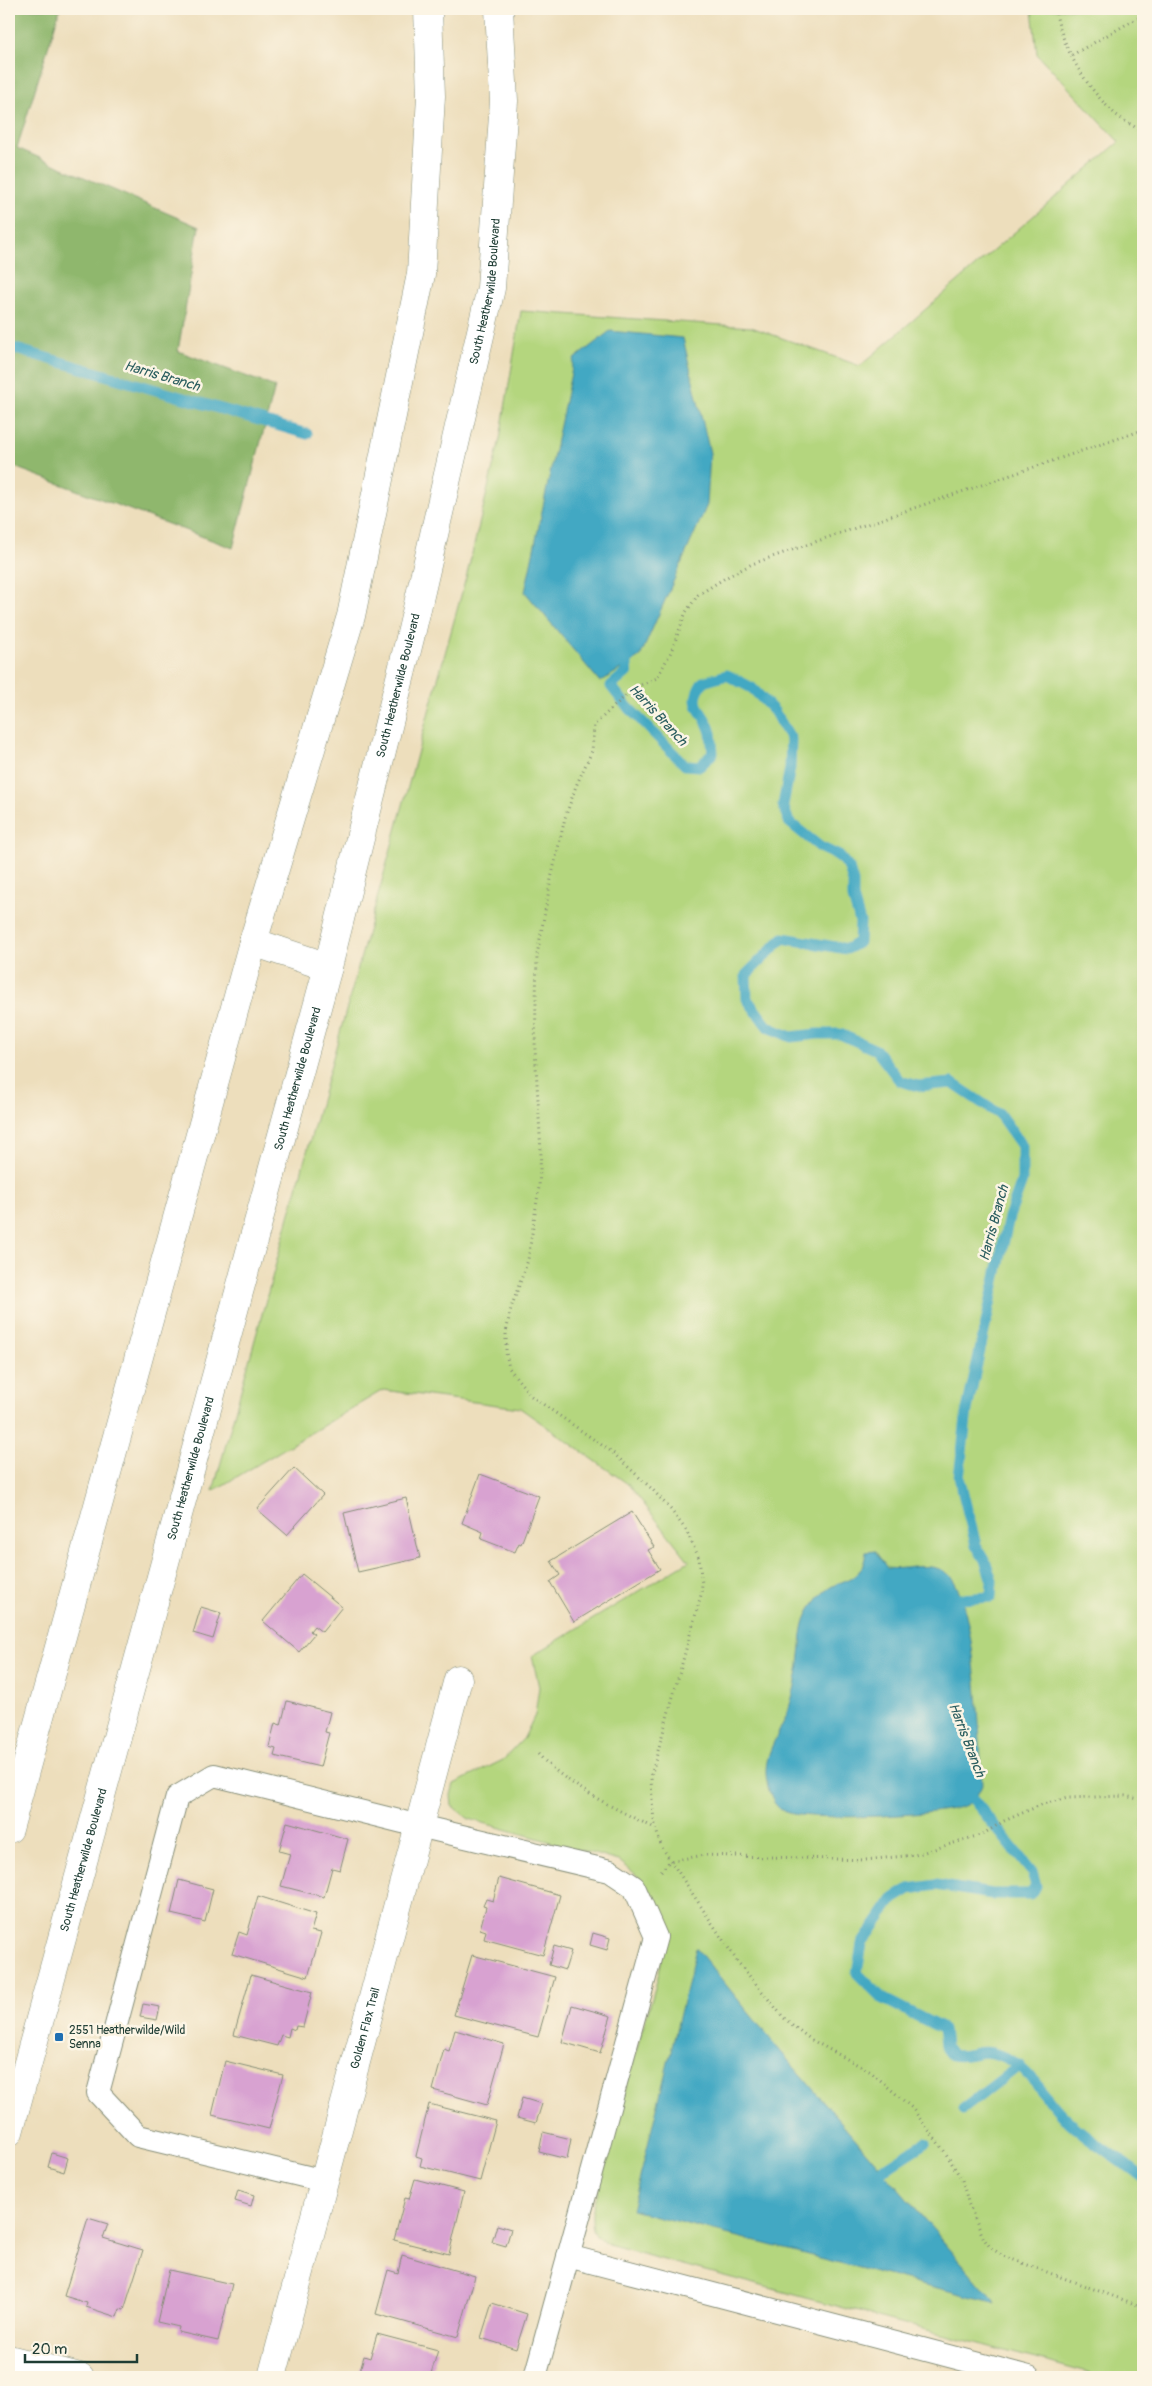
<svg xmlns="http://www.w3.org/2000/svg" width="1152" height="2386" font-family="Pangolin,sans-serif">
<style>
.green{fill:#b4d67e;stroke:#6a8a59}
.forest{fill:#8fb76d;stroke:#577a50}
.water{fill:#43a8c3;stroke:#31727c}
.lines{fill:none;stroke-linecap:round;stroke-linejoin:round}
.stream{stroke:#43a8c3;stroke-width:11}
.building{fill:#d8a2d1}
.service-casing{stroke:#868e78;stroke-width:24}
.minor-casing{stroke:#868e78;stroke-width:29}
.secondary-casing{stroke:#868e78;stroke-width:29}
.path{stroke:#868e78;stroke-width:3;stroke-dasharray:1 4;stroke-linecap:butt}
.service{stroke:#fff;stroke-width:22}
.minor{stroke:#fff;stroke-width:28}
.secondary{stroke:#fff;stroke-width:28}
.poi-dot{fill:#1f6fb2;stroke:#fcf5e5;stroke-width:2}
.labels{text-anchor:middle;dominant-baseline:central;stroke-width:5;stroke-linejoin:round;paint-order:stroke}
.street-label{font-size:12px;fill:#1f3d34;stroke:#fcf5e5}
.poi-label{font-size:12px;fill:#1f3d34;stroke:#fcf5e5;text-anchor:start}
.water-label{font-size:14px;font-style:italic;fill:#2a5d5f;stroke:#fcf5e5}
</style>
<rect width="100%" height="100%" fill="#fcf5e5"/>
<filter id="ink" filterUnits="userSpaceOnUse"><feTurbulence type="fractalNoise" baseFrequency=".02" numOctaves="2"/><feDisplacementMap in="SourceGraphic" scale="10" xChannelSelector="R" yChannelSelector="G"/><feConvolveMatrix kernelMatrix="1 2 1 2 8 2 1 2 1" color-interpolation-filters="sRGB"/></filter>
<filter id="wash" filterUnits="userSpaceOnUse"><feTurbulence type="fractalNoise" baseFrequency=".0096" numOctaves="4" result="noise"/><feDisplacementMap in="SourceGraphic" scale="20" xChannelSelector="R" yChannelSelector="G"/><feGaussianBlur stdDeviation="1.12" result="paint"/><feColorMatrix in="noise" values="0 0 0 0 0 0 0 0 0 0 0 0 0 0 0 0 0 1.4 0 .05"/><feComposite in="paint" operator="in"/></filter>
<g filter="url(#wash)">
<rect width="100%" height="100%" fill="#eddebc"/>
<path class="green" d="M1032,9h111v2368h-40l-495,-132c-16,-9 -16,-15 -16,-32 16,-59 32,-117 48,-176 10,-34 29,-82 22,-116 -5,-28 -21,-44 -43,-60l-150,-42 -17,-13 -1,-11 3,-11 49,-24 21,-22 11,-23 4,-28 -7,-31 157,-95 -61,-77 -108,-76 -137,-18 -170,101 254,-917 33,-135 21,-128 230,16 109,39 259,-224 -82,-88z"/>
<polygon class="forest" points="9,9 60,9 17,148 199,227 178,351 275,387 233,548 9,465"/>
<g class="water">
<polygon points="610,331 683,338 710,453 707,505 640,657 600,682 525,592 574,359"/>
<path d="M875,1551l12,17c19,3 41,-8 60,5 30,21 33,174 35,212 -3,8 -8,16 -16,20 -20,11 -164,17 -183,6 -12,-7 -16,-23 -17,-37 -1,-23 15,-42 22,-63 6,-18 10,-37 12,-56 2,-16 1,-32 11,-47 4,-5 9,-13 14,-17 19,-15 37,-7 41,-39z"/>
<polygon points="696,1948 776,2046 996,2303 632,2210"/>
</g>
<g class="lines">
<g class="stream">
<polyline points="9,347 307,434"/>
<path d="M627,652v20l-16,14 14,18 60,61 15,1 13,-13c-1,-7 -1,-14 -2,-20 -6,-24 -25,-25 -8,-51l24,-7 25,13 22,23 17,28 -1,29 -7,37 6,17 31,25 19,9 10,12 4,14v16l7,24 -1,20 -12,7 -64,-11 -37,37 1,24 21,28 23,10 26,-3h23l36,16 24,31 18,5 34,-3 48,32 22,31v35l-13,36 -42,193 -8,67 17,68 9,15 7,21 -1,16 -31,2 -10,11"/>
<path d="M968,1785l5,14 59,73 4,14 -5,8h-39l-56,-9 -27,4 -16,10 -31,45 -5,29 25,25 61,31 2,17 7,9c15,4 27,-7 44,-1 33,11 45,40 68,63 21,21 55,42 79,60"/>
<polyline points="963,2109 1020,2065"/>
<polyline points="870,2178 926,2142"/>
</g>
</g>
<g id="blocks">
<g class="building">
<polygon points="294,1468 323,1495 287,1535 257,1509"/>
<polygon points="480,1474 539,1496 521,1544 519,1543 515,1552 481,1539 483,1532 462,1523"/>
<polygon points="406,1498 420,1558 358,1572 344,1513"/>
<polygon points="632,1512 654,1547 648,1550 660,1569 574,1622 550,1582 560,1575 551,1561"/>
<polygon points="302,1574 342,1607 322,1632 314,1626 310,1631 314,1634 299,1652 263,1621"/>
<polygon points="201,1607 221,1613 213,1639 193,1633"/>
<polygon points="287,1701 330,1712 325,1732 329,1733 320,1767 274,1756 276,1749 269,1747 275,1723 281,1725"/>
<polygon points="287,1822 348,1839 340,1870 332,1868 324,1897 281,1886 290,1854 279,1851"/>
<polygon points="499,1878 560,1895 543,1955 484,1939 486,1931 480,1929 486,1907 483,1906 486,1899 493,1901"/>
<polygon points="179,1880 213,1889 205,1922 171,1914"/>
<polygon points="258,1896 316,1914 311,1931 321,1933 308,1977 232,1954 239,1932 247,1935"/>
<polygon points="593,1933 610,1938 607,1950 590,1945"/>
<polygon points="554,1946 571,1951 565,1970 549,1965"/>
<polygon points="472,1955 555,1977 538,2037 454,2015"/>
<polygon points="251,1975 312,1992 303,2027 296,2026 295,2030 290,2028 288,2037 281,2035 277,2046 234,2035"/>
<polygon points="143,2004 160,2007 157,2020 140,2017"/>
<polygon points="572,2005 611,2016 600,2053 562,2042"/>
<polygon points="455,2030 504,2044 487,2105 433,2090 444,2049 449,2051"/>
<polygon points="225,2061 283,2075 269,2129 212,2115"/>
<polygon points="522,2098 542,2104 536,2123 517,2118"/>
<polygon points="429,2104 496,2121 480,2181 420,2166 422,2158 416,2156"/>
<polygon points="543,2132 571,2139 567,2159 539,2152"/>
<polygon points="52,2153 68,2158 64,2172 48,2167"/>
<polygon points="415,2179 464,2192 449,2254 394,2240 405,2198 409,2199"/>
<polygon points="238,2190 254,2195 251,2206 235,2201"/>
<polygon points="88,2218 108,2224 103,2238 143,2250 124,2310 120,2309 117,2317 86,2307 87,2303 64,2296"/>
<polygon points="497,2225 511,2229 506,2246 492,2242"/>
<polygon points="402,2255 475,2276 458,2337 376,2314 388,2270 398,2273"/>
<polygon points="169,2270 232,2284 218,2341 178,2332 179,2327 157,2322"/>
<polygon points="492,2303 527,2314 516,2349 481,2338"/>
<polygon points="377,2334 438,2350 430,2377 358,2377 364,2356 370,2358"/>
</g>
</g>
</g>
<g filter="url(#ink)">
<use href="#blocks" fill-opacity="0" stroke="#868e78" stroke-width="1"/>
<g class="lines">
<defs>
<g id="service">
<polyline points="324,2181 138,2136 98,2093 177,1797 214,1775 419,1826 610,1871 634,1887 656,1937 535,2377"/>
<polyline points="568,2256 1029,2377"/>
</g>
<g id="minor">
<polyline points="9,2359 80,2377"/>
<path id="s1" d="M272,2377l186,-698"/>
</g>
<g id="secondary">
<polyline points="253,942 328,967"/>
<polyline points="9,1829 253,942 351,616 421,274 431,96 428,9"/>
<path id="s2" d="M9,2132l319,-1165 84,-337 79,-342 13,-187 -5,-92"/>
</g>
</defs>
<use href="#service" class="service-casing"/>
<use href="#minor" class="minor-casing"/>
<use href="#secondary" class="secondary-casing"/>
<g class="path">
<path d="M1055,9c7,38 30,77 59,104 8,7 20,13 29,19"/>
<polyline points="1072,55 1143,15"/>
<path d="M1143,430l-311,106 -80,28 -27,14 -27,17 -12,17 -15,40 -14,26 -23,10 -40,37 -2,26 -16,35 -11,32 -14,61 -14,76 -2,94 6,103 -2,35 -11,73 -17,48 -5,25v20l3,15 22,28 81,56 41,38 18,20 15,20 13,28 3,26 -1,11 -50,181c1,25 1,50 12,73l74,112 47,57 26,21 61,33 41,36 33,44 17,28 7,25 15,34 6,8 13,9 140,51"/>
<path d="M538,1754c28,31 79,56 117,74"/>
<polyline points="661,1871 670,1861 705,1855 865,1860 915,1855 983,1834 1004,1821 1043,1804 1068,1798 1093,1797 1125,1796 1143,1800"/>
</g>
<use href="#service" class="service"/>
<use href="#minor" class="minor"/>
<use href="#secondary" class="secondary"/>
</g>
</g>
<rect class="poi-dot" x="54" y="2032" width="10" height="10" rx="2.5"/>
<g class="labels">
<g class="street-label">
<text stroke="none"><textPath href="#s2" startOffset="1902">South Heatherwilde Boulevard</textPath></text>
<text stroke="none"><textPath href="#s2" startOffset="1498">South Heatherwilde Boulevard</textPath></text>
<text stroke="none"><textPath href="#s2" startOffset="1092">South Heatherwilde Boulevard</textPath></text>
<text stroke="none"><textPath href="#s2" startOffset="688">South Heatherwilde Boulevard</textPath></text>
<text stroke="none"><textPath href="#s2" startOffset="282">South Heatherwilde Boulevard</textPath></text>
<text stroke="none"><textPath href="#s1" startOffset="361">Golden Flax Trail</textPath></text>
</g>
<g class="poi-label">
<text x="69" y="2030">2551 Heatherwilde/Wild<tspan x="69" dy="14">Senna</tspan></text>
</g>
<g class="water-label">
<text transform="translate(162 376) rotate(16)">Harris Branch</text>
<text transform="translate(658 715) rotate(47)">Harris Branch</text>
<text transform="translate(994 1223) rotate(-75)">Harris Branch</text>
<text transform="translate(967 1740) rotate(69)">Harris Branch</text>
</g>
</g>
<rect width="1152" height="2386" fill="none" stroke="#fcf5e5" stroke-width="30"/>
<path d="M25 2354v8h112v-8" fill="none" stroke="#1f3d34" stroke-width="2.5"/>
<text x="32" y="2354" font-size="15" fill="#1f3d34" stroke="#fcf5e5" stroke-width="4" paint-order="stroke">20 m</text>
</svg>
